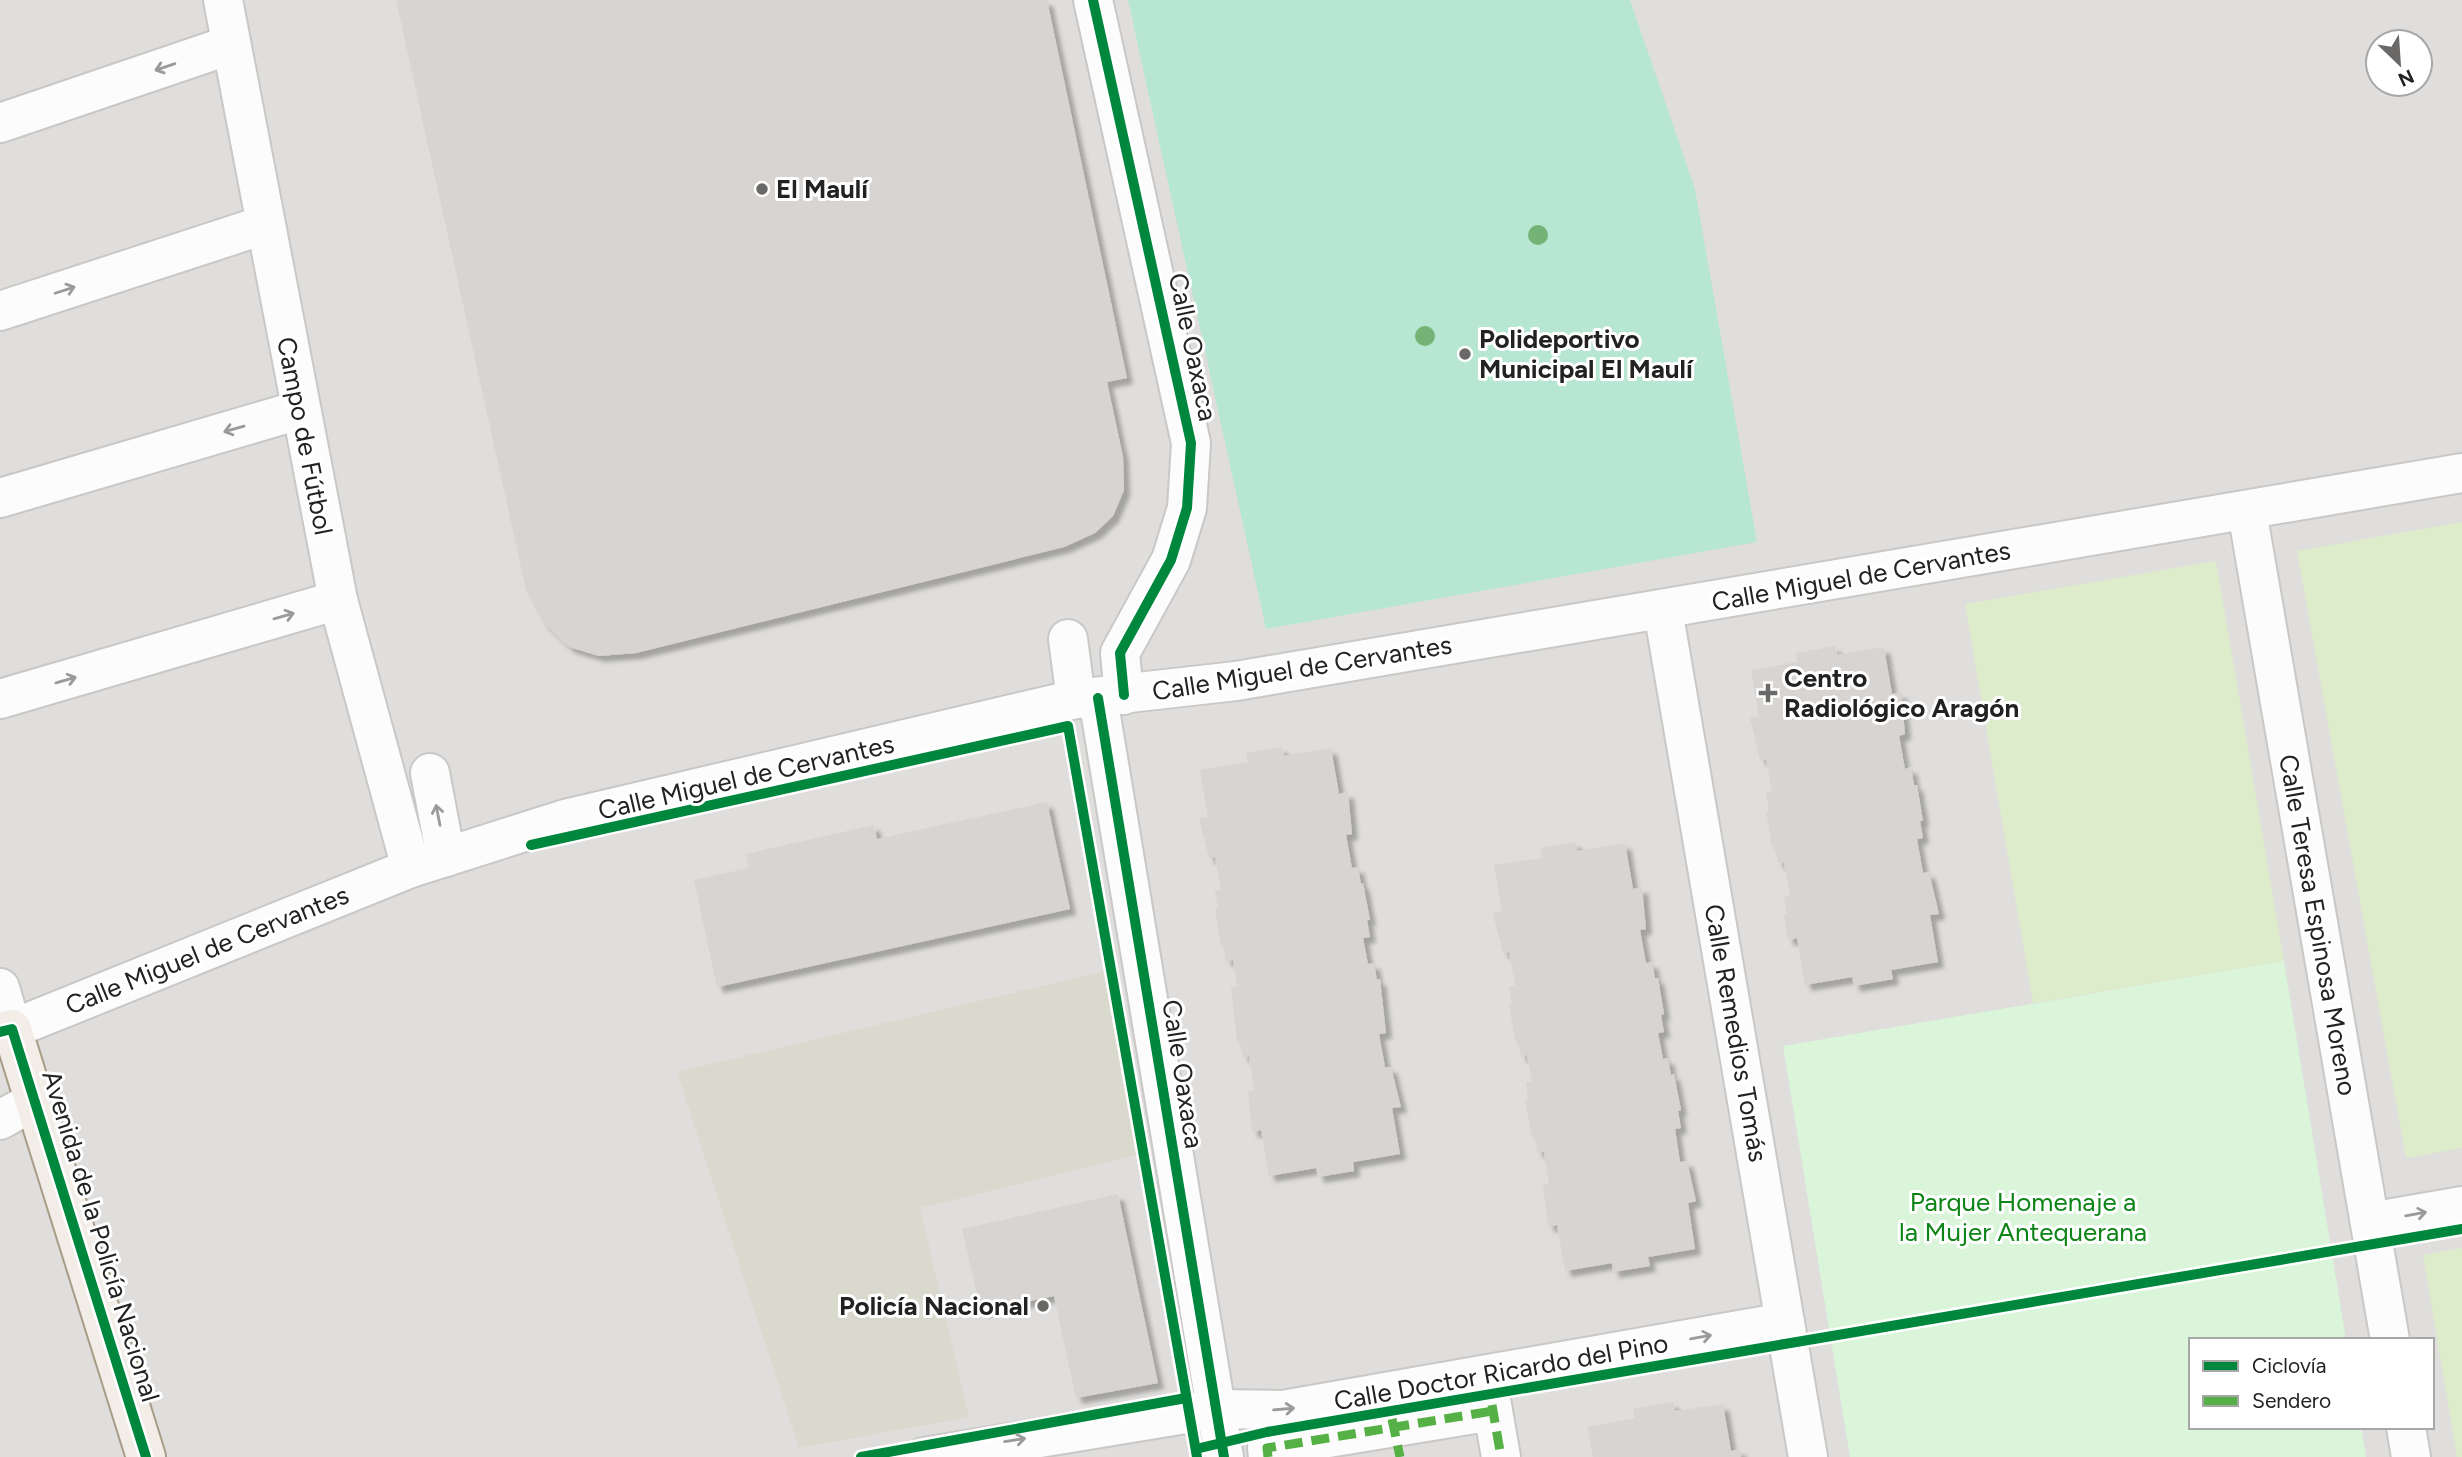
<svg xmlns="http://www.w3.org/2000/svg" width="2462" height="1457" font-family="Figtree,sans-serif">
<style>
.residential{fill:#dfdedc;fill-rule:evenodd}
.construction{fill:#d9d9cd}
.grass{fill:#ddeccb}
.park{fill:#daf5da}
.pitch{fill:#b7e6d2}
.parking{fill:#e0dfde}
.building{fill:#d7d4d2;filter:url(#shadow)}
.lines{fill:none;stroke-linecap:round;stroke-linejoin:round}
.minor-casing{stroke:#c9c8c7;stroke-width:42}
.major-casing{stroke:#a79c86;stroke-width:42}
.minor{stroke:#fdfcfc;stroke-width:38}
.major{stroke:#f3ede7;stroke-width:38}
.quiet{stroke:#55b145;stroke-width:9;stroke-dasharray:18 9;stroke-linecap:butt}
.cycleway-casing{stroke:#fff;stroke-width:15}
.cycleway{stroke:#00873e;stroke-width:10}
.tree{fill:#73b476}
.oneway{stroke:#9a9a9a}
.poi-dot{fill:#6a6968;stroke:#fff;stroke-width:2.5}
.labels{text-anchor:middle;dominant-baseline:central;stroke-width:6;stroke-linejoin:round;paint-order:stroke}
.poi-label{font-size:26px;font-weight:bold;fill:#222;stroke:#fff;text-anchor:start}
.street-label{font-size:26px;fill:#222;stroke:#fff}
.park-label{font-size:26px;fill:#0c8416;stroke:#fff}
</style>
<defs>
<filter id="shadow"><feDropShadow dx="6" dy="6" stdDeviation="2" flood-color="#0004"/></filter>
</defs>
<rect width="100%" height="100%" fill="#f0eeeb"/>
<path class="residential" d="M0,0h2462v1457h-2462zM2378,42h42v42h-42zM2191,1340h241v87h-241z"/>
<polygon class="construction" points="1114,969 1145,1153 920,1208 969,1417 799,1448 677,1072"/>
<g class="grass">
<polygon points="2462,522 2462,1148 2406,1158 2297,551"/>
<polygon points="2216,561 2284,961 2033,1003 1965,604"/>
<polygon points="2462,1248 2462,1457 2457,1457 2423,1255"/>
</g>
<polygon class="park" points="2284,961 2346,1340 2191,1340 2191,1427 2361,1427 2366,1457 1850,1457 1783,1046"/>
<polygon class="pitch" points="1128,0 1630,0 1695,189 1757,542 1266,629"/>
<g class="parking">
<polygon points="272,0 296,0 406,715 372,693"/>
<polygon points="323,0 349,0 455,681 430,710"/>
<polygon points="1069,582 1078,621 664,715 666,706 479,748 473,717"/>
</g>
<g class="building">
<polygon points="396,0 1047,0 1127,378 1107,382 1123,457 1124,490 1113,516 1095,533 1064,547 636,653 599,656 569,647 543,622 526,590"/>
<polygon points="1835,646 1837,655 1884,647 1892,694 1901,692 1905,734 1899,736 1905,769 1911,767 1914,785 1917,785 1923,821 1920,821 1923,838 1917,839 1923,873 1929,872 1939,914 1930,915 1938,962 1891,970 1893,979 1854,986 1852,977 1805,985 1797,938 1788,940 1784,915 1787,915 1784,897 1790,896 1784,863 1778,863 1775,847 1772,847 1766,811 1769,811 1766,793 1772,792 1766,759 1760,760 1750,718 1759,717 1751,670 1797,662 1796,653"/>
<polygon points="1282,747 1284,756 1331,748 1339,794 1348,792 1352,834 1346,835 1352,868 1358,867 1361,884 1363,883 1370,920 1367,920 1370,937 1363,938 1368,964 1374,963 1377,980 1380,979 1386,1033 1379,1034 1385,1067 1391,1067 1401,1107 1392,1108 1400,1154 1353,1162 1354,1171 1318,1177 1316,1168 1269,1176 1261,1130 1252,1132 1248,1091 1254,1090 1249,1056 1243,1057 1240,1041 1237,1041 1231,987 1237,987 1233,960 1226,961 1223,944 1221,945 1215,909 1218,908 1215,891 1221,890 1215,857 1209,858 1199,818 1208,817 1200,770 1248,762 1246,753"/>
<polygon points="1047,802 1070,909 717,987 694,880 749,868 746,854 874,825 877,839"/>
<polygon points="1576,842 1577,851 1625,843 1633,889 1642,887 1646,929 1640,930 1646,963 1652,962 1655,978 1658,978 1664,1014 1661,1015 1664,1032 1658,1033 1663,1059 1668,1058 1671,1075 1674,1074 1681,1110 1678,1111 1681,1128 1675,1129 1680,1162 1687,1161 1696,1201 1688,1203 1695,1249 1648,1257 1650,1266 1613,1272 1612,1263 1565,1271 1557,1225 1548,1226 1543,1185 1549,1184 1544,1152 1537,1152 1535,1136 1532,1136 1525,1100 1528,1099 1526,1082 1532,1082 1527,1055 1521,1057 1518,1040 1515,1040 1509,1004 1512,1003 1509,987 1515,985 1509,952 1503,953 1493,913 1502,911 1494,865 1542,858 1540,848"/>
<polygon points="1118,1194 1158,1383 1076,1398 1054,1296 981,1311 962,1229"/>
<polygon points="1673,1402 1675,1411 1723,1404 1731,1451 1740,1449 1741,1457 1593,1457 1587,1427 1635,1418 1633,1409"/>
</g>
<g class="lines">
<defs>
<g id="minor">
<polyline points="223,0 338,600 411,868"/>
<polyline points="1093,0 1191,443 1187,508 1171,560 1120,653 1124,695"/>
<polyline points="0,123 230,45"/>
<polyline points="0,311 264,225"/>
<polyline points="0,498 299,410"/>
<polyline points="2247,511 2390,1340"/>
<polyline points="1663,610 1808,1457"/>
<polyline points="1068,639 1076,699"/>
<polyline points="1098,698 1224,1457"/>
<polyline points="0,699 338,600"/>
<polyline points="430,773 446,857"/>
<polyline points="0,988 12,1029 411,868 565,819 1076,699 1236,681 2462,473"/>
<polyline points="0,1120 34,1101"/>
<polyline points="2370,1222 2462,1206"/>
<polyline points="1490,1394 1501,1457"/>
<polyline points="2406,1427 2411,1457"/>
<polyline points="924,1457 1216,1409 1283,1410 1785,1322"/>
<polyline points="1268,1457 1267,1448 1493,1411"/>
</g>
<polyline id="major" points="0,1032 12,1029 146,1457"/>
</defs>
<use href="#minor" class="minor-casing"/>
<use href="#major" class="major-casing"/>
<use href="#minor" class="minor"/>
<use href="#major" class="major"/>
<g class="quiet">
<polyline points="1492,1405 1501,1457"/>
<polyline points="1392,1419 1400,1457"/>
<polyline points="1268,1457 1267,1448 1493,1411"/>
</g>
<defs>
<g id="cycleway">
<polyline points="1093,0 1191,443 1187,508 1171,560 1120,653 1124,695"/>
<polyline points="1098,698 1224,1457"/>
<polyline points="531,845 1068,726 1197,1457"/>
<polyline points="0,1032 12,1029 146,1457"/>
<polyline points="1196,1449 1267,1432 2462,1229"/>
<polyline points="861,1457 1186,1398"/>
</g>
</defs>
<use href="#cycleway" class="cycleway-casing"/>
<use href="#cycleway" class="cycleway"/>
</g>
<g class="tree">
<circle cx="1538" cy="235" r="10"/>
<circle cx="1425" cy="336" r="10"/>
</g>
<defs><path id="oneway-shaft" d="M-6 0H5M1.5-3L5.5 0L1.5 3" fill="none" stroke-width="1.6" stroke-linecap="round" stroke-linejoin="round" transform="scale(1.75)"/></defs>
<g class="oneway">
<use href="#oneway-shaft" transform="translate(165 67) rotate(161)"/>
<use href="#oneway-shaft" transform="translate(65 290) rotate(-18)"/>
<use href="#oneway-shaft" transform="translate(234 429) rotate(164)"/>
<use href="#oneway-shaft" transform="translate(284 616) rotate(-16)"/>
<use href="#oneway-shaft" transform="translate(66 680) rotate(-16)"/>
<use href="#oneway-shaft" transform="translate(438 815) rotate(-101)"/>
<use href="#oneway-shaft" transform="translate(2416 1214) rotate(-10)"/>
<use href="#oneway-shaft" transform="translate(1701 1337) rotate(-10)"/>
<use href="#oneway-shaft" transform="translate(1284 1409) rotate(-5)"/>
<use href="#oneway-shaft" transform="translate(1015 1440) rotate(-9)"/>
</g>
<g class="poi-dot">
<circle cx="762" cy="189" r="7"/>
<circle cx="1465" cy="354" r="7"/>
<path d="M1764.5 682.5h7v7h7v7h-7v7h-7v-7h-7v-7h7z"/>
<circle cx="1043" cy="1306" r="7"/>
</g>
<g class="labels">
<g class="poi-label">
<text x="776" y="189">El Maulí</text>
<text x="1479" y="339">Polideportivo<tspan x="1479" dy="30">Municipal El Maulí</tspan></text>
<text x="1784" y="678">Centro<tspan x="1784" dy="30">Radiológico Aragón</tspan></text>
<text x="1029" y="1306" text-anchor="end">Policía Nacional</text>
</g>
<g class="street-label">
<text transform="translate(1193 347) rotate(78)">Calle Oaxaca</text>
<text transform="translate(305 436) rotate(79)">Campo de Fútbol</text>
<text transform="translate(1861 576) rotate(-10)">Calle Miguel de Cervantes</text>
<text transform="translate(1302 668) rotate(-9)">Calle Miguel de Cervantes</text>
<text transform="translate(746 777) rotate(-13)">Calle Miguel de Cervantes</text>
<text transform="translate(2318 925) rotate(80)">Calle Teresa Espinosa Moreno</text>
<text transform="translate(207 950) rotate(-22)">Calle Miguel de Cervantes</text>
<text transform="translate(1736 1033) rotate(80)">Calle Remedios Tomás</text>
<text transform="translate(1183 1074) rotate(81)">Calle Oaxaca</text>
<text transform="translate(101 1236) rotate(73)">Avenida de la Policía Nacional</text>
<text transform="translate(1501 1372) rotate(-10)">Calle Doctor Ricardo del Pino</text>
</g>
<g class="park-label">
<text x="2023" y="1202">Parque Homenaje a<tspan x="2023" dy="30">la Mujer Antequerana</tspan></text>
</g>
</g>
<rect x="2189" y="1338" width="245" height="91" fill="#ffffff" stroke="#a7a7a7" stroke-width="2"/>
<rect x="2203" y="1361" width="35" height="10" fill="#00873e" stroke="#a7a7a7" stroke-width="2"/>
<text x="2252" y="1373" font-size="21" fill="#222222">Ciclovía</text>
<rect x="2203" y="1396" width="35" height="10" fill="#55b145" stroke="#a7a7a7" stroke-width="2"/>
<text x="2252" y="1408" font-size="21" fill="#222222">Sendero</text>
<g transform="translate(2399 63) rotate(155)"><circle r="33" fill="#ffffff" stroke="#a7a7a7" stroke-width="2"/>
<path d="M0-5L12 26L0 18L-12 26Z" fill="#6a6968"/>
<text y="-10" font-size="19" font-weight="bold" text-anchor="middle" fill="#222222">N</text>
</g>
</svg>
